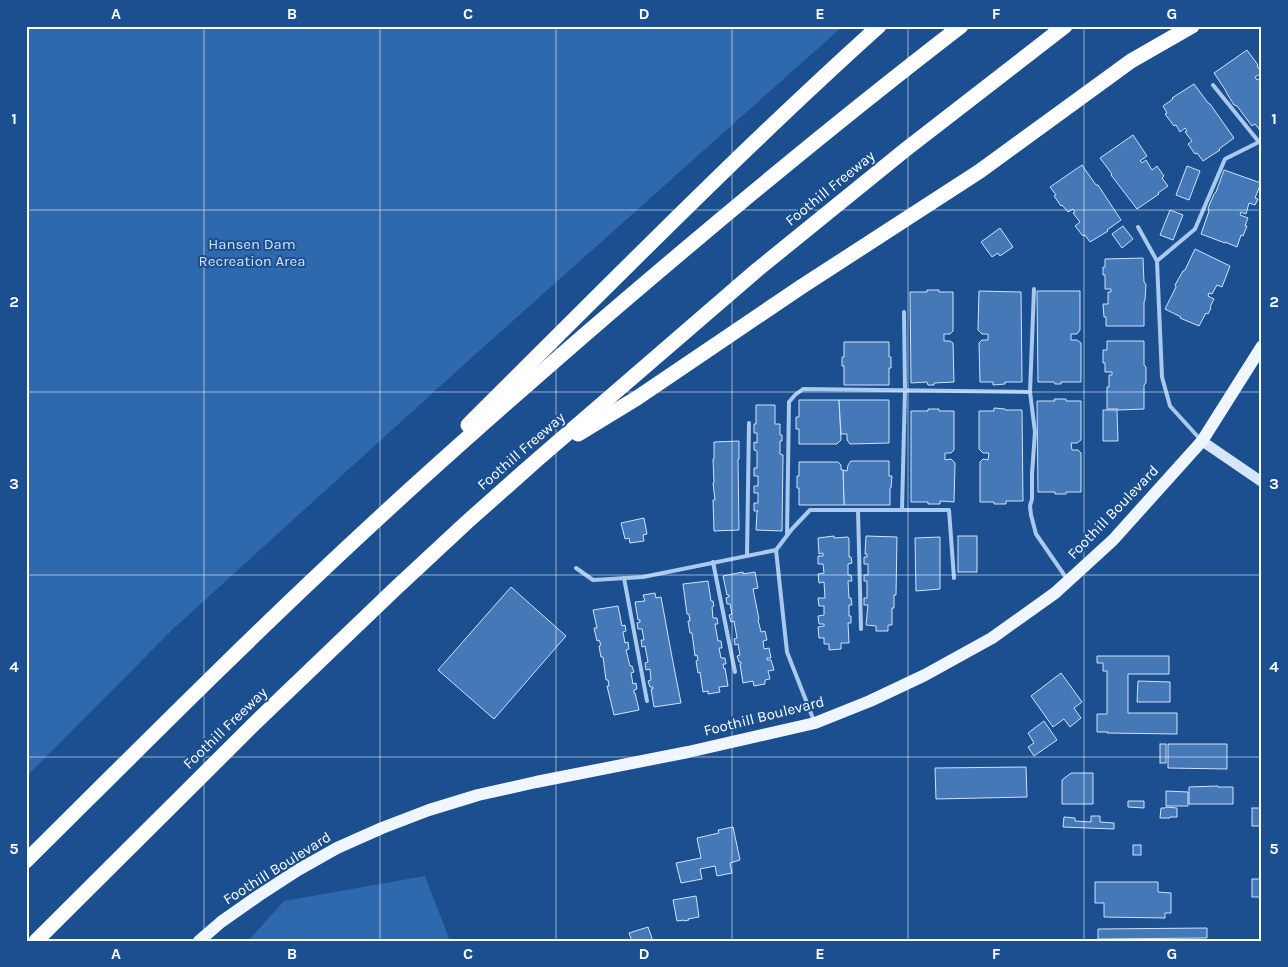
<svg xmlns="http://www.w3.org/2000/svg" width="1288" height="967" font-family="Karla,sans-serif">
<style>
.green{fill:#2e69ad}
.building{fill:#4478b7;stroke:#cfe3fa}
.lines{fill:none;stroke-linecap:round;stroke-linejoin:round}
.service{stroke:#a9c9ee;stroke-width:4}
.secondary{stroke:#d6e6fa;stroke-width:10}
.primary{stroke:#f0f6ff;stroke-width:12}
.motorway{stroke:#fff;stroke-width:15}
.grid{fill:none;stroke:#fff;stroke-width:1;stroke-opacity:0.55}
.labels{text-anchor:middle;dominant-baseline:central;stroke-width:4;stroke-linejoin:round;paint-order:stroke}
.street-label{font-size:15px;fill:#fff;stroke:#1b4f8f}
.park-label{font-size:15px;fill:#cfe3fa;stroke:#1b4f8f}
.neatline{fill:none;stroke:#fff;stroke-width:2}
.grid-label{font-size:16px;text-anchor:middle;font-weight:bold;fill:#fff}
</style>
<rect width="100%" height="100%" fill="#1b4f8f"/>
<g class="green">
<polygon points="26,26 843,26 459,369 173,629 26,777"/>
<polygon points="425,876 450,941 248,941 284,901"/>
</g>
<g class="building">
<polygon points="1247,50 1258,65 1257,66 1262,73 1255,77 1257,80 1260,78 1262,80 1262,133 1255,124 1252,126 1237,106 1234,105 1226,92 1226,91 1214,73"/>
<polygon points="1194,84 1208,103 1210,104 1234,138 1219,149 1220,150 1203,161 1197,153 1195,154 1188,144 1192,141 1185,132 1187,131 1185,128 1180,132 1176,125 1174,126 1165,114 1167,113 1163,106 1173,99 1172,98"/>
<polygon points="1133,135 1147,156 1140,161 1142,163 1146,160 1152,170 1157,166 1164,176 1162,178 1168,186 1158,193 1159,194 1137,209 1111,175 1112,174 1100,158"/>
<polygon points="1082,165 1096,185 1098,185 1121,220 1107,230 1108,231 1090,242 1085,235 1083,236 1075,226 1080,222 1073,213 1075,212 1073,209 1068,212 1062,205 1061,206 1054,196 1056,195 1050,187"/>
<polygon points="1187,166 1200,171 1189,200 1176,195"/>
<polygon points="1224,170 1261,183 1255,198 1258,199 1255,205 1249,203 1246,214 1241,212 1240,215 1248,218 1245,226 1247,226 1243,236 1241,235 1237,247 1225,242 1225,243 1201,234 1209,211 1208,208 1214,194 1216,192"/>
<polygon points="1170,210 1183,215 1173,240 1160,235"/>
<polygon points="1123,226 1133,239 1122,248 1112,234"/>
<polygon points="1000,228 1013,247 1000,256 998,253 992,257 981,242"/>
<polygon points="1195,249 1230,266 1222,287 1217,285 1212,294 1209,293 1208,296 1214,299 1210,307 1211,308 1208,314 1206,313 1199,326 1180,318 1181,317 1165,309 1176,287 1175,285 1183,271 1185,270"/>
<polygon points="1143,258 1144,282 1146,284 1145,300 1144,302 1144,326 1106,326 1106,317 1104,317 1103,304 1108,304 1108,292 1111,292 1111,289 1105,289 1105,275 1103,275 1103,267 1105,267 1105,259"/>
<polygon points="927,290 939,290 939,292 953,292 953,331 950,334 944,334 944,341 950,341 953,343 954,382 934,383 934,385 928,385 927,382 911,383 910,292 927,292"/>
<polygon points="979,291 1021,292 1022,382 1005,382 1005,384 993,385 993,382 980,382 979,343 982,340 988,340 988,334 982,334 978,330"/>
<polygon points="1037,291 1080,291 1080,330 1077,334 1071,334 1071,340 1077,340 1081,343 1081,382 1061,382 1061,384 1055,384 1054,382 1038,382"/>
<polygon points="1107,341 1144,341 1144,365 1146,367 1146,383 1144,385 1144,409 1118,410 1118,409 1107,409 1107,387 1109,387 1109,375 1112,375 1112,372 1105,372 1105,363 1103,363 1103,350 1107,350"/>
<polygon points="844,342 889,342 889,357 891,357 891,368 889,368 889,385 844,385 844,366 842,366 842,357 844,357"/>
<polygon points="1054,399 1066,399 1066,401 1081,401 1081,440 1077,443 1071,443 1072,450 1078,450 1081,453 1081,492 1066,492 1066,494 1055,494 1055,492 1038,492 1037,401 1055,401"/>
<polygon points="799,400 839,400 841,440 837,444 799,444 799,429 796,429 796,417 799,417"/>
<polygon points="839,400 889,400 889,443 850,444 847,440 847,434 841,434"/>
<polygon points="756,405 775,405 775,424 780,424 780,435 782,435 782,441 780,441 780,454 783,455 782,531 756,530 757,512 758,511 754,511 754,503 758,503 758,493 754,493 754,486 758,486 758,476 754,476 754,468 757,468 757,451 754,450 754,442 757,443 757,433 754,433 754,424 756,424"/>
<polygon points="994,408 1005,409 1005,410 1022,410 1023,501 1006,501 1006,504 994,504 994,502 980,502 980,462 983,459 988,460 989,453 983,453 979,449 979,411 994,411"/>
<polygon points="928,409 939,409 939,411 954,411 954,450 951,453 945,453 945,460 951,459 955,463 954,502 940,501 940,504 928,504 928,502 911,502 911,411 928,411"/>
<polygon points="1103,410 1117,410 1118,441 1103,441"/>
<polygon points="739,441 739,459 738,459 739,530 714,531 713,500 715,500 713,483 714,483 713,459 714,459 714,442"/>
<polygon points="851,461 889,461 889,476 892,476 891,488 890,488 890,505 844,505 843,470 847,471 848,465"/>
<polygon points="799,462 838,462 841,465 841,470 843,470 844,505 799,505 799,488 797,488 797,476 799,476"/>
<polygon points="644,518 647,534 643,535 644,541 630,543 629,538 625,539 621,523"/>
<polygon points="834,536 834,538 848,537 849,539 849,557 851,557 852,563 848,564 848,575 851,575 852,581 848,581 849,598 851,598 852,605 849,605 849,616 851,616 851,623 848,623 849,643 841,643 841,649 829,650 829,644 824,644 824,638 819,638 818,627 824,626 824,624 819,624 818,616 824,615 824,606 819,606 818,598 825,598 824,582 819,583 818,574 824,573 823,564 818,564 818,556 823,556 823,553 819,554 818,538"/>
<polygon points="866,536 897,537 896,595 894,595 894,608 892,608 892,625 888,625 888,631 876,631 876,626 866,625 868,605 864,605 864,598 867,598 867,581 864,581 864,575 868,575 868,564 864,564 864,557 867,557 867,554 865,554"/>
<rect x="958" y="536" width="19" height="36"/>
<polygon points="940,537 940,589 916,591 915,538"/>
<polygon points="743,572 743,574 755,572 758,588 753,589 759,619 758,620 761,632 765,631 767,640 763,641 764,649 769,648 771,658 767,658 767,660 771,660 774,670 768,671 770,679 765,680 765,684 754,686 753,681 743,683 740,664 741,664 741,662 739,662 737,656 740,655 738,644 735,645 734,639 737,638 734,621 731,622 729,615 732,614 730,604 727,604 726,598 729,597 729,595 727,595 723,576"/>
<polygon points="708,581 711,601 713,601 714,606 712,607 713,618 717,618 718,624 715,624 718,641 721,641 722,648 719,648 721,658 725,658 726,664 723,664 724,669 725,668 728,686 719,687 720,692 708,694 708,691 703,692 700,672 698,673 696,661 698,660 697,655 695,656 692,633 690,633 688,621 690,621 689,614 687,614 683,584"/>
<polygon points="511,587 566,636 494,719 438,670"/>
<polygon points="655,593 656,598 661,597 672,657 681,703 654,707 651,689 653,689 653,687 650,687 648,681 651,680 650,669 646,670 645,663 648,662 645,646 642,647 641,640 644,640 642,629 638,629 637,623 640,622 640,620 638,620 635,602 645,601 643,595"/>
<polygon points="618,606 622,626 625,625 626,631 623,632 625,643 628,642 629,649 626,650 630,666 632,666 634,672 631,673 633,684 636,683 637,689 634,690 634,693 635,693 639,710 614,715 607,686 609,686 608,680 606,680 603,657 601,657 599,646 601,645 599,640 597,641 594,628 597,628 593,610"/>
<polygon points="1097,656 1169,656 1169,674 1128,674 1128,713 1177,713 1177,734 1107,733 1108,732 1097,732 1097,714 1107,714 1107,671 1103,671 1103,663 1097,663"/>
<polygon points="1061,673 1082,702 1074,708 1081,718 1070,727 1064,719 1053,727 1031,696"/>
<polygon points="1138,681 1170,682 1170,702 1137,702"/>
<polygon points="1044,721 1057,740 1034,756 1028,747 1034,743 1028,733"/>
<rect x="1160" y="744" width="6" height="19"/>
<polygon points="1168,744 1227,744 1227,769 1168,768"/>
<polygon points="1026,767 1027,797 936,799 935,768"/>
<polygon points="1071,773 1093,773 1093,804 1062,804 1062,780"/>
<polygon points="1218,786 1218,787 1233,787 1233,804 1189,804 1189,787"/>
<polygon points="1166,791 1188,792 1188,806 1166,806"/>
<polygon points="1128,801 1144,801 1144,808 1128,807"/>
<polygon points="1166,807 1177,808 1177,817 1170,817 1170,818 1160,818 1161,808 1165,808"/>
<rect x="1252" y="808" width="10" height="18"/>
<polygon points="1091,816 1100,816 1100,822 1114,823 1114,829 1063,827 1064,817 1075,818 1075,821 1091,822"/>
<polygon points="733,827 740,860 730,863 732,873 717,876 715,866 700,869 702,879 681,883 676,863 701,858 697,838 719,833 718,830"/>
<rect x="1133" y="845" width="8" height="10"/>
<rect x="1252" y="879" width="10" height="18"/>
<polygon points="1095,882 1158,882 1158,892 1171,893 1171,913 1165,913 1165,918 1104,917 1104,903 1095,903"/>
<polygon points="696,896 699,917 688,919 689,920 684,921 684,920 677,921 673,900"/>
<polygon points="648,927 653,941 632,941 629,933"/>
<polygon points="1207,928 1207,938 1098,939 1098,929"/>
</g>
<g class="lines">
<g class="service">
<polyline points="1138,227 1157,261 1162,377 1170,406 1200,439"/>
<polyline points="1157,261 1195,229 1225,159 1259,142 1213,85"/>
<polyline points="1030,392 1035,432 1032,474 1032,499 1030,506 1031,515 1036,534 1067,579"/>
<polyline points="858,510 861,629"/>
<polyline points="902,510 905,390 904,312"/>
<polyline points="787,535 789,402 795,395 803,389 1030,392 1034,289"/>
<polyline points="776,550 787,652 814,721"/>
<polyline points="747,556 749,423"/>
<polyline points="713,562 735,672"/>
<polyline points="576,568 593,580 643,577 776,550 792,529 810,510 949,510 954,578"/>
<polyline points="624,578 647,701"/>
</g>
<polyline class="secondary" points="1202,441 1262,482"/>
<polyline class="primary" points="199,941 221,922 258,896 298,870 337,848 382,828 429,810 478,795 536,782 688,752 815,723 870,701 925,675 992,638 1055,593 1113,540 1202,441 1262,346"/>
<g class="motorway">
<path d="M468,425c135,-134 269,-271 411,-399"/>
<polyline points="578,434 637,398 801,287 980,171 1131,61 1192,26"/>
<path d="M26,861c109,-108 217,-217 329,-321 74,-69 150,-136 226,-202 124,-107 250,-212 380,-312"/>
<polyline points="36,941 254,724 396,588 467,522 538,459 757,270 905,150 1065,26"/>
</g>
</g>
<path class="grid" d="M204,26v915M380,26v915M556,26v915M732,26v915M908,26v915M1084,26v915M26,210h1236M26,392h1236M26,575h1236M26,757h1236"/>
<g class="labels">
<g class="street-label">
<text transform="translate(830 188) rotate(-39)">Foothill Freeway</text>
<text transform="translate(521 451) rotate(-41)">Foothill Freeway</text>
<text transform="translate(1113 512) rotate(-46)">Foothill Boulevard</text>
<text transform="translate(764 716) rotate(-14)">Foothill Boulevard</text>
<text transform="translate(225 728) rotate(-44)">Foothill Freeway</text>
<text transform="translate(277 868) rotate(-32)">Foothill Boulevard</text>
</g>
<g class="park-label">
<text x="252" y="244">Hansen Dam<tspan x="252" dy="17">Recreation Area</tspan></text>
</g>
</g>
<rect width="1288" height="967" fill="none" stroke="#1b4f8f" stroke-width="55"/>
<rect x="28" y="28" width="1232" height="912" class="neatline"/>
<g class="grid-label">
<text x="116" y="19">A</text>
<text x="292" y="19">B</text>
<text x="468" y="19">C</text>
<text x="644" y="19">D</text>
<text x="820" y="19">E</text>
<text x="996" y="19">F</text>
<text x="1172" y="19">G</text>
<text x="14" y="124">1</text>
<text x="1274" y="124">1</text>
<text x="14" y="307">2</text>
<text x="1274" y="307">2</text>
<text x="14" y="489">3</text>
<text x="1274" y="489">3</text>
<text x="14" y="672">4</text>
<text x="1274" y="672">4</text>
<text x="14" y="854">5</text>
<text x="1274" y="854">5</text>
<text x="116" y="959">A</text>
<text x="292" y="959">B</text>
<text x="468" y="959">C</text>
<text x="644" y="959">D</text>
<text x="820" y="959">E</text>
<text x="996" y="959">F</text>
<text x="1172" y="959">G</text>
</g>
</svg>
